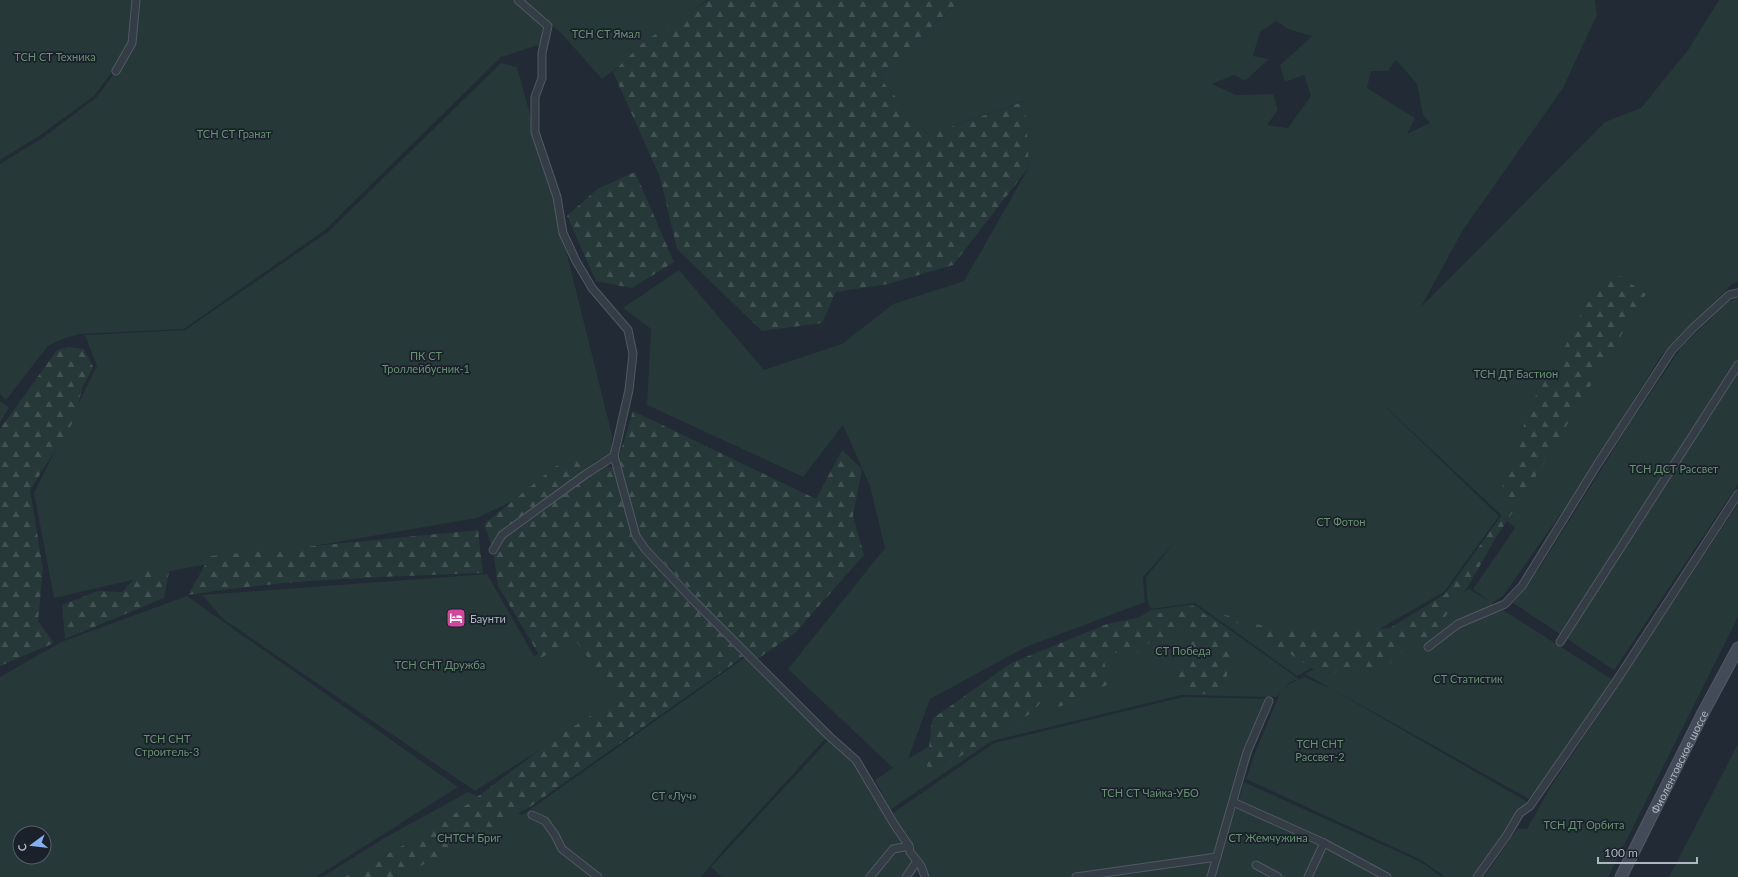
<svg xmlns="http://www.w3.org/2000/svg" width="1738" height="877" font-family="Lato,sans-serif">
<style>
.green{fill:#263838;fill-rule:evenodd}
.forest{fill:url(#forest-firs)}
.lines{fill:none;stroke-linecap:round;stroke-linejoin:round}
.street-casing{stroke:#525964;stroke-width:9}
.secondary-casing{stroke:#525964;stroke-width:13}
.street{stroke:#343c46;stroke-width:7}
.secondary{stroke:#434b59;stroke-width:11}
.labels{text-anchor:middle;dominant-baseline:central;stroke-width:3.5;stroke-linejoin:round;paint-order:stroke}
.park-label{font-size:11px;fill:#689172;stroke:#1a212a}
.poi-label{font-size:11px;fill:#afb6c3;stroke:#1a212a;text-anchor:start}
.street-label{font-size:11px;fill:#afb6c3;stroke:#1a212a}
</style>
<defs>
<pattern id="forest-firs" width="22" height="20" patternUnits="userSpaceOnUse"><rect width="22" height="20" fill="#263838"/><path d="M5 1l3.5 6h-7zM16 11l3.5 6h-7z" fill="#435353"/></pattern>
</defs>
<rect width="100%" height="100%" fill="#212a35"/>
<g class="green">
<polygon points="0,0 134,0 130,41 115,68 94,96 39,136 0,160"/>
<polygon points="139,0 512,0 546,27 542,44 501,57 325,230 184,329 79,334 65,338 48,346 6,400 0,394 0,164 44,137 97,97 134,45"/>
<polygon points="521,0 707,0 602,79 561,33"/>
<path d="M961,0h634l2,15 -34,73 -100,142 -42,77 184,-185 36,-14 47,-58 31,-50h19v282l-6,2 -71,72 -87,139 -71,101 -11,7 121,77 -82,120 -226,-126 164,-85 20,12 -16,-12 42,-61 -143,-134 127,122 -55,76 -147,84 -102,-73 -44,6 -4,-10 -1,-22 28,-34 -31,34 2,25 -119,45 -96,52 -22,60 243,-149 43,-6 105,75 -10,4 -6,8 6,-7 15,-7 26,11 196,113 3,4 -53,72h-31l-24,-17 -175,-81 9,-26 25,-60 -3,4 -96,-2 -189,46 -101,68 2,4 101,-70 189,-46 91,2 -21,52 -40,126h-283l-6,-13 -11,13h-191l-11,-10 122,-132 27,24 27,44 -12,-23 18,-12 -105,-99 97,-121 -15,-62 -27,-61 -40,52 -156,-72 4,-76 -28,-21 56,-38 85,100 78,-26 51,-40 71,-23 65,-114 -5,-66 -96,34 -50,-59zM1276,21l12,8 24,7 -32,29 5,17 19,-7 7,21 -23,32 -21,-3 11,-15 -5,-16 -37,1 -24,-11 22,-9 11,6 24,-22 -16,-3 7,-24zM1396,60l21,24 6,31 7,8 -23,11 8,-16 -48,-30 4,-17h17z"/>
<polygon points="501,63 517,67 553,198 612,435 611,454 477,518 180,569 54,598 34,493 97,366 85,335 185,330 328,232"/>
<polygon points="1738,298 1738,484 1614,670 1513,603 1542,564 1627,428 1683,345 1728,302"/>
<polygon points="0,401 9,408 0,422"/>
<polygon points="1738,504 1738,617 1608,877 1484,877 1517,829 1527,829 1550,788"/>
<polygon points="487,574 534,656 574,633 622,698 475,791 223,619 202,595"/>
<path d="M187,596l271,191 -142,90h-316v-200l61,-35zM20,833h24v24h-24z"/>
<polygon points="747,656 826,738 728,845 701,877 322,877 386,837 468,792 522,815"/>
<polygon points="1738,745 1738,877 1669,877 1737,746"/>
<polygon points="1244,782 1421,862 1442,877 1214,877"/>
</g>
<g class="forest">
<polygon points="709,0 961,0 878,76 928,135 1025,101 1029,167 953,265 888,284 836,292 822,323 762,331 677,249 660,177 613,72 645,41"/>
<polygon points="635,172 674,262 632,288 596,281 567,216 597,189"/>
<polygon points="1612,271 1646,294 1530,486 1495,539 1469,585 1430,637 1414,640 1382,671 1319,673 1289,653 1222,614 1274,629 1339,631 1390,628 1445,594 1508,506 1501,491 1519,447 1527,411 1567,343 1585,306"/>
<polygon points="69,347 84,349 93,367 82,388 75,419 30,490 43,569 38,621 54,643 0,666 0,429 57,350"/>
<polygon points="633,411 816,499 842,450 862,469 853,516 864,555 795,633 756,660 641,538 618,460"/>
<polygon points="583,459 614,468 637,546 743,657 530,807 400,877 345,877 437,827 557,737 617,699 574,638 541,658 498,586 493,550 484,524 556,466"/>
<path d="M478,530l5,43c-98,4 -198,6 -295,22l22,-39z"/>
<polygon points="143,569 169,572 164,598 65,639 62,605 98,591 122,592"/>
<polygon points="1193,606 1233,634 1224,695 1185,693 1176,674 1192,629 1151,641 1126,662 1120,652 1102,656 1111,683 1059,707 1050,690 1033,712 926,777 932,719 1011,663 1107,624"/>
</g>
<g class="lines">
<defs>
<g id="street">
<polyline points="518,0 548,26 542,53 542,78 535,97 535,132 557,197 563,233 576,261 592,288 628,330 633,354 629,390 614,456 636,536 645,549 692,599 830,737 856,760 894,824 909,846 910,852 921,866 925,877"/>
<polyline points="116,71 132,43 136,0"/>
<polyline points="493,550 502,535 586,474 614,456"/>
<polyline points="1560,642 1738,365"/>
<polyline points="1428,647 1458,624 1505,604 1522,586 1597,465 1672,350 1693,328 1729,295 1738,293"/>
<polyline points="1233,802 1324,843 1387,877"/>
<polyline points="532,815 545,821 555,835 562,849 598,877"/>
<polyline points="1256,865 1278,877"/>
<polyline points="870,877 893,849 909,846"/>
<polyline points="906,877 917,861"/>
<polyline points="1076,877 1217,857"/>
<polyline points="1211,877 1247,752 1269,701"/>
<polyline points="1308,877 1324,843"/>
<polyline points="1477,877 1507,835 1520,813 1530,806 1617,680 1738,494"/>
</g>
<g id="secondary">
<path id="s1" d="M1621,877l82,-164 35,-65"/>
</g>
</defs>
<use href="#street" class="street-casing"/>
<use href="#secondary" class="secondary-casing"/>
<use href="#street" class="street"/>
<use href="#secondary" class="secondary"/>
</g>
<defs>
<symbol id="hotel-square" viewBox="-11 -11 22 22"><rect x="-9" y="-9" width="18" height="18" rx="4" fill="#d1479c" stroke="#1a212a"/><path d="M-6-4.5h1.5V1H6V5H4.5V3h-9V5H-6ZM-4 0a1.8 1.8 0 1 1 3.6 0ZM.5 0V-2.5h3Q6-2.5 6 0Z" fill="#fff"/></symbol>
</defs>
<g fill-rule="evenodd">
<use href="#hotel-square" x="445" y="607" width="22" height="22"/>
</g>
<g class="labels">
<g class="park-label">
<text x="606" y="33">ТСН СТ Ямал</text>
<text x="55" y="56">ТСН СТ Техника</text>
<text x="234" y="133">ТСН СТ Гранат</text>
<text x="426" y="355">ПК СТ<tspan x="426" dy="13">Троллейбусник-1</tspan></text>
<text x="1516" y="373">ТСН ДТ Бастион</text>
<text x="1674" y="468">ТСН ДСТ Рассвет</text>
<text x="1341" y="521">СТ Фотон</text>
<text x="1183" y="650">СТ Победа</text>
<text x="440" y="664">ТСН СНТ Дружба</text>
<text x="1468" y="678">СТ Статистик</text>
<text x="167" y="738">ТСН СНТ<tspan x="167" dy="13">Строитель-3</tspan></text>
<text x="1320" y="743">ТСН СНТ<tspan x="1320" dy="13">Рассвет-2</tspan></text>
<text x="1150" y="792">ТСН СТ Чайка-УБО</text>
<text x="674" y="795">СТ «Луч»</text>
<text x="1584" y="824">ТСН ДТ Орбита</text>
<text x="469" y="837">СНТСН Бриг</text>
<text x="1268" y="837">СТ Жемчужина</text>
</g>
<g class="poi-label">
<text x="470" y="618">Баунти</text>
</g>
<g class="street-label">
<text stroke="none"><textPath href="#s1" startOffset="129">Фиолентовское шоссе</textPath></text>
</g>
</g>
<g transform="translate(32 845) rotate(255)"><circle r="19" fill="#1a212a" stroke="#565d67"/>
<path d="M0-3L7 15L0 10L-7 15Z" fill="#86aff0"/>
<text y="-6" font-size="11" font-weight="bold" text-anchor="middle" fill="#afb6c3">С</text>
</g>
<path d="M1598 857v6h99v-6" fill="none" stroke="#afb6c3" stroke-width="2"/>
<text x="1604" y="857" font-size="12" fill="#afb6c3" stroke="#1a212a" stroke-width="3" paint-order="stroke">100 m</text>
</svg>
